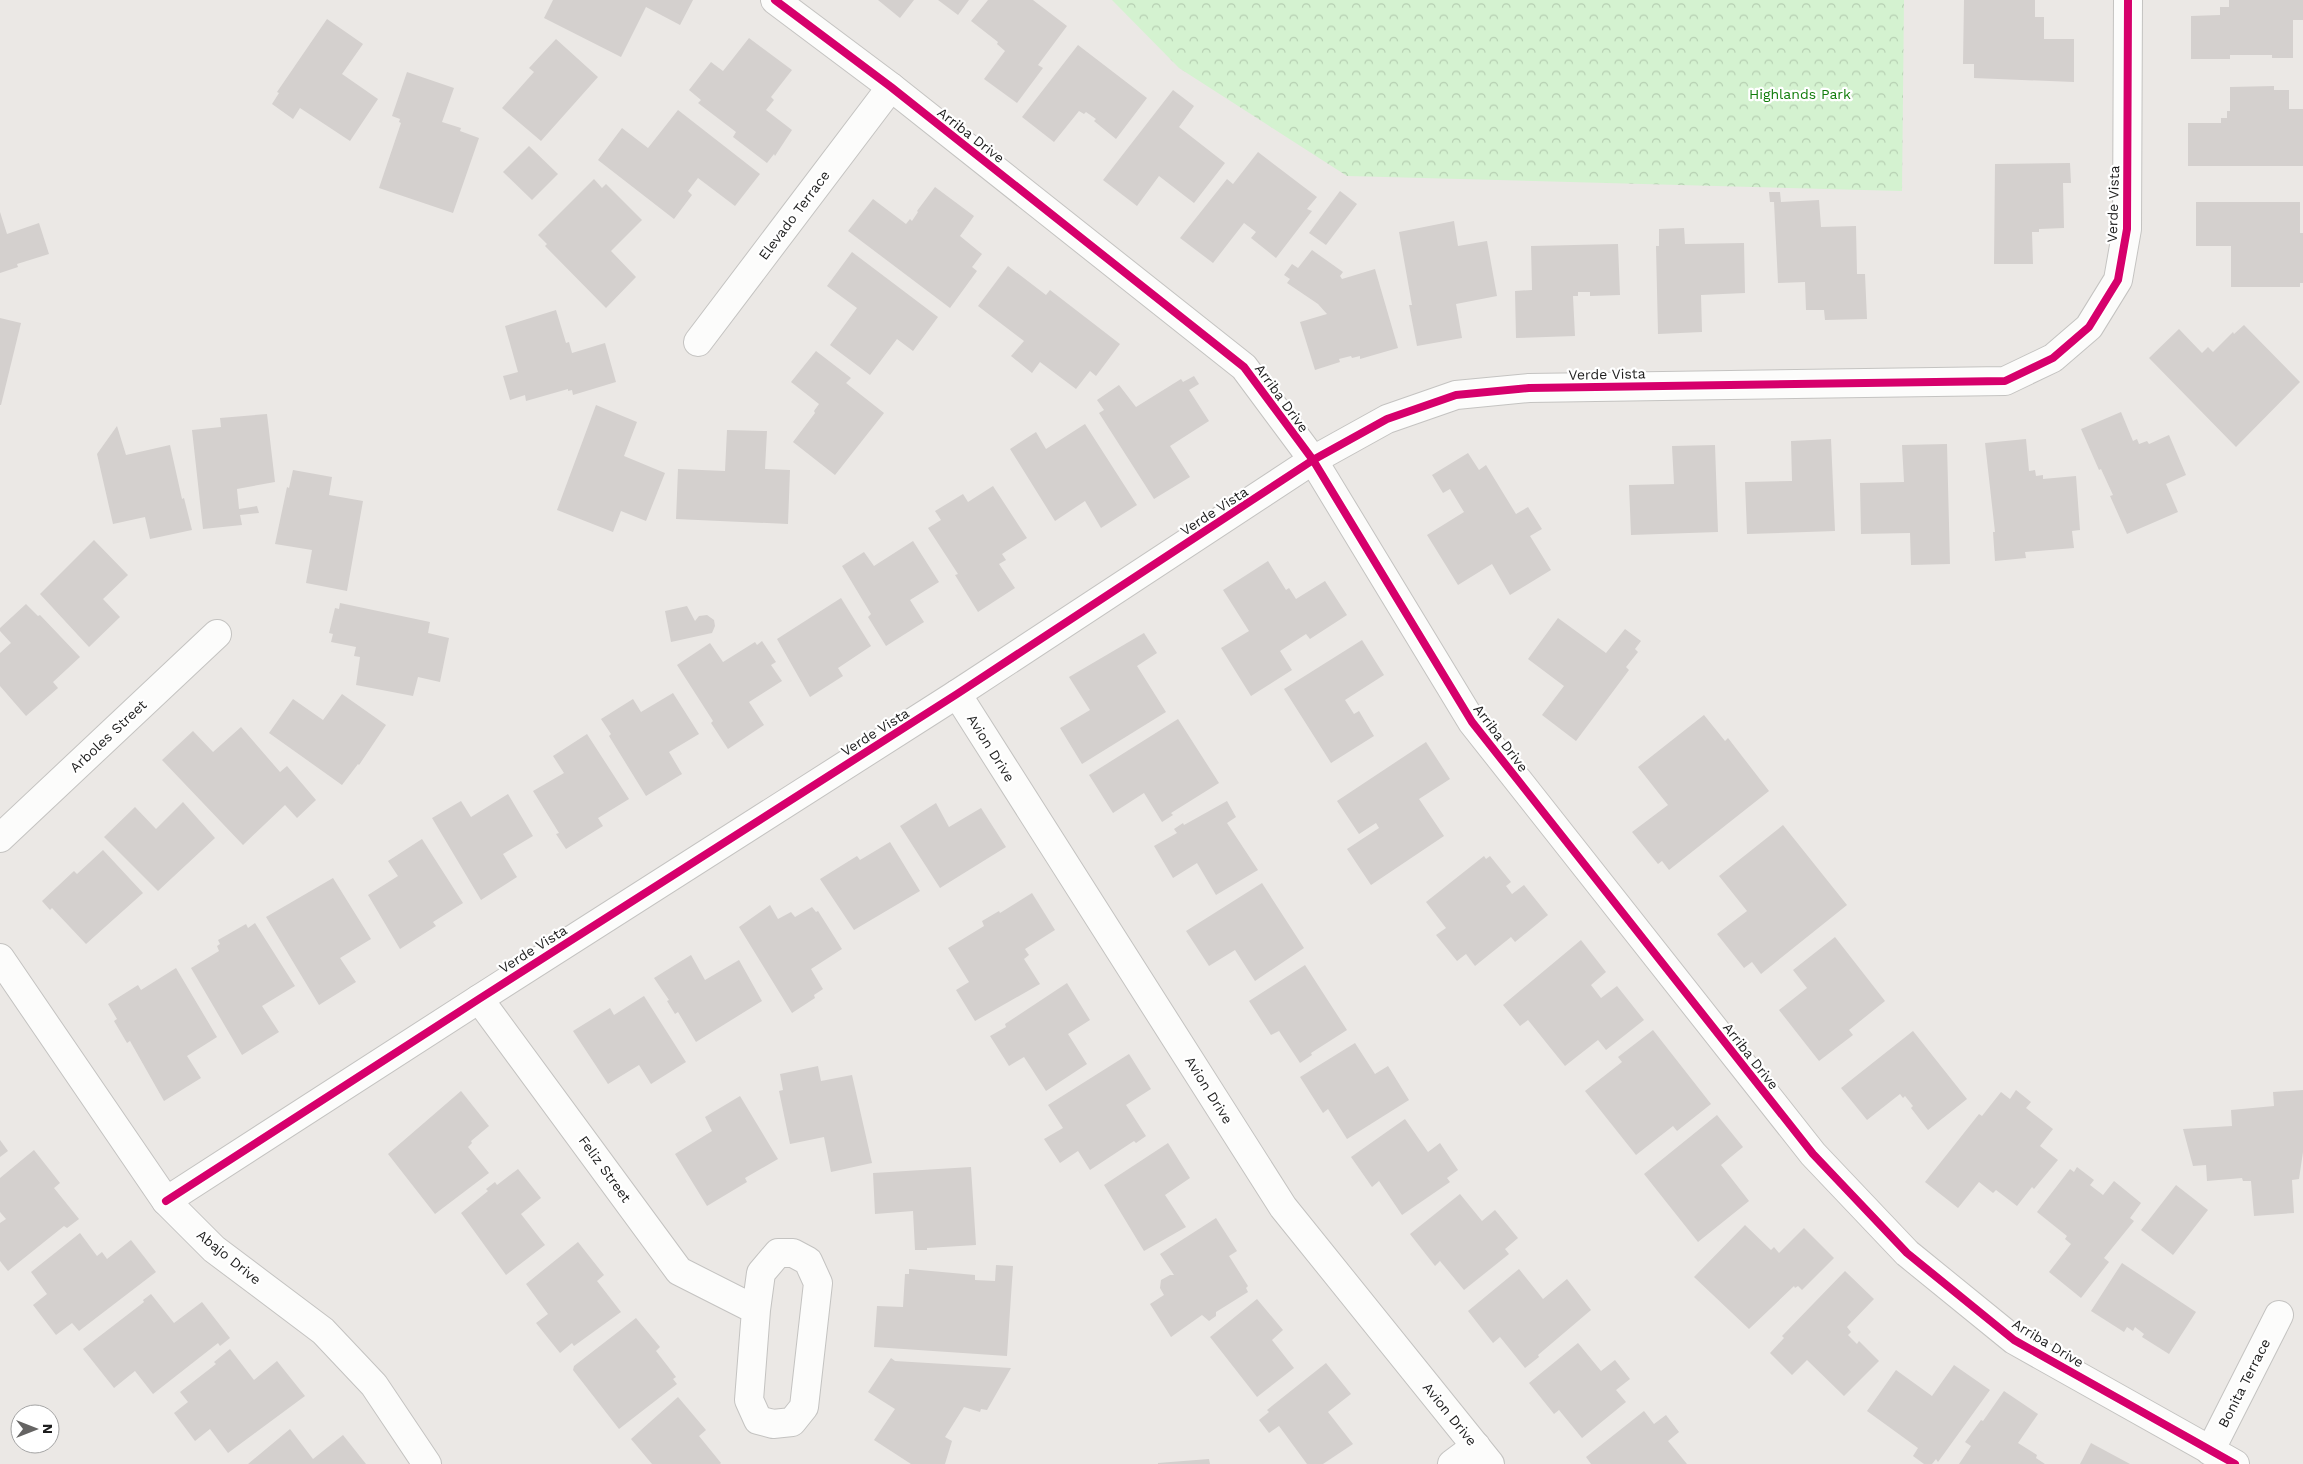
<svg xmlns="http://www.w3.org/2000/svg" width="2303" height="1464" font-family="'Work Sans',sans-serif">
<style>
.park{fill:url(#park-crowns)}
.building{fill:#d4d0ce}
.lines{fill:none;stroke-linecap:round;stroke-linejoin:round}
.minor-casing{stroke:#c4c3c1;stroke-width:30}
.tertiary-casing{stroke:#c4c3c1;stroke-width:30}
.minor{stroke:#fcfcfb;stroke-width:28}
.tertiary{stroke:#fcfcfb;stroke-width:28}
.cycleway-casing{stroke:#fff;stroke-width:11}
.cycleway{stroke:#d6006c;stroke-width:8}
.labels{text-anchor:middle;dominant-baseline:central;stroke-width:4.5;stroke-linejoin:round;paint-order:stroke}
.park-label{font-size:14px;fill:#107c0a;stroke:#fff}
.street-label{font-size:14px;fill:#1d1d1d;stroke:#fff}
</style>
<defs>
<pattern id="park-crowns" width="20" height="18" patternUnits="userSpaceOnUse" patternTransform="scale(1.25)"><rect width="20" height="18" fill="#d4f2d0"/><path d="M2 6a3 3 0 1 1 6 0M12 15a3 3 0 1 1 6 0" fill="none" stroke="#b6cfb2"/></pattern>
</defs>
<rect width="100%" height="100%" fill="#ebe8e5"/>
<polygon class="park" points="1112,0 1904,0 1902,191 1347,176 1179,68"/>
<g class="building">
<polygon points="553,0 693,0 680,25 646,7 621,57 544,18"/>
<polygon points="878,0 914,0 900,18"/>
<polygon points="938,0 969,0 958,15"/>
<polygon points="988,0 1033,0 1067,26 1038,65 1043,68 1017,103 984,79 1005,51 997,44 998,42 971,21"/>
<polygon points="1964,0 2035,0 2035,17 2044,17 2044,39 2074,39 2074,82 1974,78 1974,64 1963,64"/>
<polygon points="2229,0 2303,0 2303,20 2293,20 2293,58 2272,58 2272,55 2230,55 2230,59 2191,59 2191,16 2220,15 2220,7 2229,7"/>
<polygon points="327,19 363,44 342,74 378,99 350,141 300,108 293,119 272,104 279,93 277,92"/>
<polygon points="749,38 792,70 771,97 774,100 766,110 792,130 775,156 774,154 767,163 733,137 736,132 698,103 701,100 689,90 711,62 723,71"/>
<polygon points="556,39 598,77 541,141 502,108 534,72 529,68"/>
<polygon points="1078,45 1147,98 1116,139 1094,121 1096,119 1086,112 1084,114 1079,111 1054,142 1022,117"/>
<polygon points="407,72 454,88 442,122 461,128 460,131 479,138 453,213 379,188 401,123 399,122 400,119 392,116"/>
<polygon points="2274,86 2274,90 2289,90 2289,109 2303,109 2303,166 2188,166 2188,123 2221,123 2221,118 2227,118 2227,111 2230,111 2230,87"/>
<polygon points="1173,90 1194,106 1179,127 1225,163 1194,203 1159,176 1137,206 1103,180"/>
<polygon points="678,110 760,174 735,206 698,178 688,191 692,195 674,219 598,160 622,128 648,148"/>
<polygon points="529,146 558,174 532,200 503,172"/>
<polygon points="1258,152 1317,197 1307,209 1312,211 1276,258 1251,238 1256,232 1244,223 1213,263 1180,238 1227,179 1233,184"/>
<polygon points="2070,163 2071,183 2063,183 2064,228 2039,229 2039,232 2032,232 2033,264 1994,264 1995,164"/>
<polygon points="594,179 602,188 606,184 642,220 611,251 636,277 606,308 545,246 547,244 538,235"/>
<polygon points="935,187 974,216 960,236 982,254 972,267 977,271 950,308 848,231 873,199 906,224 910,219 912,221 918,212 917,211"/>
<polygon points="1340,191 1357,204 1326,245 1309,233"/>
<polygon points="1769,192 1780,192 1781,202 1819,200 1821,227 1856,226 1857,274 1865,274 1867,319 1825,320 1824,310 1806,310 1805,282 1778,283 1774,202 1770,202"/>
<polygon points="2196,202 2300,202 2300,233 2303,233 2303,283 2300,283 2300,287 2231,287 2231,246 2196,246"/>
<polygon points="0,212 7,234 39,223 49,254 17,264 18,267 0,273"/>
<polygon points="1454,221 1458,246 1487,241 1497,296 1456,304 1462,338 1417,346 1409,305 1412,305 1399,232"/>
<polygon points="1684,228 1685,244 1744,243 1745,293 1701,295 1702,332 1658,334 1656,246 1659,246 1659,229"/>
<polygon points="1618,244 1620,295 1590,296 1590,292 1578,292 1578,296 1573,296 1575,336 1516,338 1515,291 1532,290 1531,246"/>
<polygon points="1312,250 1343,272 1340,276 1342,279 1375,269 1398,348 1360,359 1360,356 1352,358 1351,356 1339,359 1340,362 1315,370 1300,322 1327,314 1318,304 1287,283 1290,279 1284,275 1292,264 1298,268"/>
<polygon points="852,252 938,317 913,351 897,339 870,375 830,345 857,308 827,286"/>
<polygon points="1008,266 1046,295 1050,290 1120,344 1096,376 1090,371 1076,389 1040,362 1032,373 1011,356 1024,341 978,306"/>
<polygon points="556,310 566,343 569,342 572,353 605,343 616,382 573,395 572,390 568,391 568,389 526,401 525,395 510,400 503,376 518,372 505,326"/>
<polygon points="0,318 21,323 1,405 0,405"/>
<polygon points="2244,325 2300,382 2236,447 2149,358 2179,329 2202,353 2208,347 2213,352 2233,332 2234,334"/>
<polygon points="816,351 851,378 846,383 884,413 835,475 793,442 815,413 814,411 819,404 791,382"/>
<polygon points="1194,376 1199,384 1189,390 1209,421 1170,446 1190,477 1154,499 1099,413 1104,410 1097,400 1119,385 1136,407 1181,379 1183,382"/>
<polygon points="596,405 637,422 624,456 665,473 646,521 621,511 613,532 557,510"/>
<polygon points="2121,412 2133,441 2137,439 2139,444 2147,441 2149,444 2169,435 2186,475 2166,484 2178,512 2127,534 2110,496 2113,495 2101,469 2099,470 2081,429"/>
<polygon points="267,414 275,482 237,489 239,509 257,506 259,513 240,515 242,525 203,529 192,430 221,427 220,418"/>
<polygon points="1085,424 1137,505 1101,528 1085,501 1055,521 1010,449 1036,432 1046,449"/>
<polygon points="117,426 126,455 170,445 182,499 184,498 192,530 150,539 145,517 113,524 97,454"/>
<polygon points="727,430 767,431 765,469 790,470 788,524 676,519 678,469 725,471"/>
<polygon points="1831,439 1835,531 1747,534 1745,482 1792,481 1791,441"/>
<polygon points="2026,439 2029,471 2035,470 2036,476 2043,475 2043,479 2076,476 2080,530 2072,531 2074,548 2025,552 2026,558 1995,561 1993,532 1995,532 1985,443"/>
<polygon points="1947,444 1950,564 1911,565 1910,533 1861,534 1860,483 1904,482 1902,445"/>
<polygon points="1715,445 1718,532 1631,535 1629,485 1674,484 1672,446"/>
<polygon points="1468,453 1479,470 1486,465 1516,514 1528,507 1542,529 1530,536 1551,570 1510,595 1492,564 1458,585 1427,535 1464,512 1450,489 1443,493 1432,475"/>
<polygon points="293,470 332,477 329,495 363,501 347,591 306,583 312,550 275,544 287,487 289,488"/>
<polygon points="993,486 1027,538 1002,554 1006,560 999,564 1015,588 978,612 955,575 958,574 928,528 941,520 935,511 963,494 968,502"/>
<polygon points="94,540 128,575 103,599 120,617 89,647 40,594"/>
<polygon points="913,541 939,582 910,600 924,622 886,646 868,617 871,614 842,566 864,552 874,566"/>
<polygon points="1268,561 1286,590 1289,588 1296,599 1325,581 1347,615 1310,639 1306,634 1280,651 1292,670 1251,696 1221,648 1249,631 1223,590"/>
<polygon points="841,598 871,646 838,668 843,676 810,697 777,639"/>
<polygon points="340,603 430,622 428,633 449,638 440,682 418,677 413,696 356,685 360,657 354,656 356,647 331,642 333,634 329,633 335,608 339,609"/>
<polygon points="26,604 38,616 40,615 80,657 53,682 58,688 26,716 0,686 0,653 11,643 0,631 0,628"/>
<polygon points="687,606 695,621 699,616 707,615 714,620 715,626 712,633 671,642 665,611"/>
<polygon points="1558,618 1606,653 1625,629 1641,641 1635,649 1638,652 1626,667 1629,670 1576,741 1542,715 1564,686 1528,659"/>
<polygon points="1144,633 1157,653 1137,666 1166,712 1082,764 1060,728 1090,710 1069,677"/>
<polygon points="1362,640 1384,675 1345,700 1354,714 1359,711 1374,736 1331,763 1284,689"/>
<polygon points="762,641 776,662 771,665 782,681 749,702 764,725 728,749 711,723 713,721 677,665 710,643 723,662 755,642 757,645"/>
<polygon points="673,693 699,734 669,752 682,774 646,796 609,736 611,734 601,719 633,699 641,712"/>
<polygon points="342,694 386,725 359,765 358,764 342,785 269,733 293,699 323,720"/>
<polygon points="1704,715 1725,741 1728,738 1769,791 1669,870 1662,861 1658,864 1632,832 1668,805 1638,767"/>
<polygon points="1178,719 1219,783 1171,813 1173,815 1162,822 1144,793 1113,813 1089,775"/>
<polygon points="241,727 280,772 287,766 316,800 297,818 285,805 243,845 162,760 193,731 213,752"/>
<polygon points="587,734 629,799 598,818 603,826 566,849 556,834 559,833 533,791 564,773 553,756"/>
<polygon points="1426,742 1450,779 1419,799 1444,836 1371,885 1347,849 1379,828 1376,823 1359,834 1337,801"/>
<polygon points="508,794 533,836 503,854 517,877 481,900 432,818 461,801 471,817"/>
<polygon points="1227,801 1236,817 1227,823 1258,870 1216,895 1197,863 1173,878 1154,846 1177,833 1174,829 1183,823 1184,825"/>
<polygon points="183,802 215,838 158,891 104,837 135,807 156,829"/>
<polygon points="936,803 949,827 981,808 1006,847 940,888 900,826"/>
<polygon points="1783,825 1847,905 1761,974 1752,962 1744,968 1717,934 1747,911 1719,876"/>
<polygon points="422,839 463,903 433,922 436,926 400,949 368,895 398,876 388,861"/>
<polygon points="890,842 920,891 854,930 820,879 857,856 860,860"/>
<polygon points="103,850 143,893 86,944 52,908 50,910 42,901 74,871 77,874"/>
<polygon points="1484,856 1486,859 1490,856 1511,882 1506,886 1512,894 1524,885 1548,915 1515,942 1511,937 1475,966 1466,954 1457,961 1436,935 1446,928 1426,902"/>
<polygon points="333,878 371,939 340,958 356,982 319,1005 266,917"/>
<polygon points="1262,883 1304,948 1255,981 1235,950 1209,966 1186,931"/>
<polygon points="1032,893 1055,930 1025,949 1029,955 1024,959 1040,984 975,1021 956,990 969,982 948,948 984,926 982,921 999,911 1000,913"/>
<polygon points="770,905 778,919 791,912 795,917 812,907 816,912 818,911 842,949 811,969 823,989 814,995 815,998 792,1013 739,927"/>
<polygon points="255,923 295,986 262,1006 279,1032 242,1055 191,968 219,951 217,946 220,944 218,940 246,924 248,928"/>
<polygon points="1835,937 1885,1001 1849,1030 1853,1035 1819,1061 1779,1010 1807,988 1793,970"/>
<polygon points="1581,940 1606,972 1591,985 1601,998 1617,986 1644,1020 1606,1050 1598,1040 1565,1066 1528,1020 1520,1026 1503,1005"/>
<polygon points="691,955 705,980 739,960 762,1001 696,1042 678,1012 675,1014 667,1001 669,1000 654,978"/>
<polygon points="1305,965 1347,1030 1311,1053 1312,1055 1300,1063 1279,1031 1271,1035 1249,1001"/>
<polygon points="176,968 217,1037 187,1056 201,1078 164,1101 130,1041 127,1043 114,1021 117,1019 108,1004 138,985 141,990"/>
<polygon points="1067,983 1090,1020 1068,1034 1087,1064 1046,1091 1024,1057 1009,1066 990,1036 1006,1027 1005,1024"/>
<polygon points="644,996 686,1062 651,1084 639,1065 608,1084 573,1031 610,1008 614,1015"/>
<polygon points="1653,1030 1711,1104 1677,1131 1673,1126 1636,1155 1585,1091 1622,1062 1618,1057"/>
<polygon points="1913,1031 1967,1099 1928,1130 1911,1108 1913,1106 1905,1096 1903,1098 1900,1094 1867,1120 1841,1088"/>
<polygon points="1355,1043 1375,1074 1388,1066 1409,1100 1347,1139 1328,1109 1323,1113 1300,1077"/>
<polygon points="1129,1054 1151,1089 1126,1105 1146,1136 1136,1143 1134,1141 1090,1170 1078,1151 1060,1163 1044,1139 1063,1128 1048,1105"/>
<polygon points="818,1066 821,1081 852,1075 872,1163 831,1172 824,1137 790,1144 779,1091 783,1090 780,1074"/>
<polygon points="2016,1090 2031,1102 2026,1108 2053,1129 2040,1146 2058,1160 2034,1189 2032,1187 2017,1206 1996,1190 1993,1193 1979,1182 1958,1208 1925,1182 1979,1114 1982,1116 2001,1092 2010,1099"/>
<polygon points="2303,1090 2303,1152 2299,1179 2292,1180 2294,1213 2254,1216 2251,1181 2243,1181 2242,1178 2207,1181 2206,1165 2193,1166 2183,1129 2232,1126 2231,1110 2274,1106 2273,1092"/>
<polygon points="461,1091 489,1126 471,1141 472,1143 468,1147 489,1173 435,1214 388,1154"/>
<polygon points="740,1096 778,1159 745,1178 747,1182 707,1206 675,1154 712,1131 705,1117"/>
<polygon points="1717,1115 1743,1147 1721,1165 1749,1201 1698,1242 1644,1174"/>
<polygon points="1405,1119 1428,1152 1440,1143 1458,1170 1447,1178 1450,1182 1402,1215 1379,1181 1372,1187 1351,1157"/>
<polygon points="0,1140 8,1151 0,1157"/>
<polygon points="1168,1143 1190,1178 1165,1195 1186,1227 1144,1251 1104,1185"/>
<polygon points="34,1150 60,1183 54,1188 79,1219 67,1228 64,1226 8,1271 0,1261 0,1223 6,1219 0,1212 0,1178"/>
<polygon points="971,1167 976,1245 927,1248 927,1250 915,1250 913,1211 875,1214 873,1173"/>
<polygon points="2077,1167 2094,1180 2090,1185 2103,1195 2114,1181 2141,1203 2130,1218 2134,1221 2104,1258 2109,1262 2081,1298 2049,1272 2071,1244 2065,1239 2067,1236 2037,1212 2070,1169 2074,1172"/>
<polygon points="518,1169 541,1198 521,1214 545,1245 506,1275 461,1213 488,1191 486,1189 495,1182 497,1185"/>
<polygon points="2176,1185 2208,1210 2173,1255 2141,1230"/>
<polygon points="1460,1194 1482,1221 1495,1210 1518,1238 1505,1249 1509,1254 1464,1290 1440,1261 1435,1266 1410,1234"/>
<polygon points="1216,1218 1237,1251 1229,1256 1248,1286 1246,1288 1248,1292 1216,1312 1216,1316 1209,1321 1202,1315 1171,1337 1150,1304 1164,1295 1160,1288 1161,1280 1170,1275 1174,1275 1160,1254"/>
<polygon points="1745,1225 1771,1250 1774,1247 1779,1253 1804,1228 1834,1258 1802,1290 1798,1286 1795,1288 1794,1286 1749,1329 1694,1277"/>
<polygon points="80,1233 97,1256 102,1252 107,1259 131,1240 156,1272 79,1331 72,1323 56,1335 33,1305 47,1294 31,1272"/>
<polygon points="578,1242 604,1275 597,1281 621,1312 574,1346 572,1343 560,1353 536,1323 548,1314 526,1284"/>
<polygon points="2122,1263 2196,1312 2169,1354 2142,1337 2144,1334 2135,1327 2133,1331 2127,1327 2124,1332 2091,1311"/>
<polygon points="996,1265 1013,1266 1007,1356 874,1347 877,1306 903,1307 905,1274 909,1274 909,1269 975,1275 975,1280 995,1281"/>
<polygon points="1519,1269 1543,1299 1567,1279 1591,1310 1538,1355 1539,1357 1525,1368 1500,1337 1493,1343 1468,1311"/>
<polygon points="1845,1271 1874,1299 1847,1327 1851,1332 1848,1335 1857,1344 1859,1341 1879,1361 1844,1396 1807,1360 1792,1375 1770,1353 1784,1338 1782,1336"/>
<polygon points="151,1294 174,1323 202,1302 230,1338 220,1346 218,1343 153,1394 135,1371 114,1388 83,1349 144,1302 143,1300"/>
<polygon points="1257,1299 1283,1330 1272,1340 1294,1368 1257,1397 1210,1337"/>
<polygon points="636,1318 660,1347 656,1351 676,1377 673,1379 677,1384 619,1429 573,1370 574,1366"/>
<polygon points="1578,1343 1601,1371 1615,1360 1630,1379 1616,1390 1626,1402 1582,1438 1559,1410 1554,1414 1529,1383"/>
<polygon points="230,1349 254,1380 277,1361 305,1396 228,1453 210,1429 195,1441 174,1413 188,1402 180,1392 216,1364 214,1362"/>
<polygon points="891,1358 895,1361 1011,1368 987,1410 981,1409 980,1412 964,1407 945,1437 952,1441 945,1464 911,1464 874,1440 895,1409 868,1392"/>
<polygon points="1326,1363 1351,1394 1328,1412 1353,1444 1323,1464 1307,1464 1279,1426 1269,1433 1259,1420 1269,1412 1267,1410"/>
<polygon points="1954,1365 1990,1390 1938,1462 1936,1459 1932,1464 1924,1464 1913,1456 1918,1448 1867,1411 1896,1370 1932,1396"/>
<polygon points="2004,1391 2038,1414 2018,1443 2037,1455 2036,1458 2045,1464 1959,1464 1971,1446 1965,1442 1981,1420 1983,1421"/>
<polygon points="678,1397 706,1430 699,1436 721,1463 720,1464 652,1464 631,1439"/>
<polygon points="1644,1411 1654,1424 1666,1415 1679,1432 1668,1441 1687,1464 1591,1464 1586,1457"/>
<polygon points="290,1429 313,1459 343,1435 366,1464 248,1464"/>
<polygon points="2091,1443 2130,1464 2080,1464"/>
<polygon points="1209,1459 1210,1464 1158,1464 1158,1463"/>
</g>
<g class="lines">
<defs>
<g id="minor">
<polyline points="775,0 891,87 1244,367 1313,460 1472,722 1813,1154 1907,1253 2014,1340 2235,1464"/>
<polyline points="698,342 891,87"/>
<polyline points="957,694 1283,1207 1490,1464"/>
<polyline points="0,838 217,634"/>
<polyline points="479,999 679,1271 756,1310 749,1400 758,1420 773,1424 792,1422 804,1407 818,1283 808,1261 793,1253 778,1253 761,1273 756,1310"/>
<polyline points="166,1201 479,999 957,694 1313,460 1387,419 1456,395 1529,388 2005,381 2053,358 2089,327 2118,280 2127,229 2128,0"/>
<polyline points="2210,1451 2279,1315"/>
<polyline points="1452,1464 1476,1446"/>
</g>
<polyline id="tertiary" points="0,958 166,1201 214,1249 323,1331 374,1385 427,1464"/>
</defs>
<use href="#minor" class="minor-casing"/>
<use href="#tertiary" class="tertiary-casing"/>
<use href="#minor" class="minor"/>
<use href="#tertiary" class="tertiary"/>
<defs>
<g id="cycleway">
<polyline points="775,0 891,87 1244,367 1313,460 1472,722 1813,1154 1907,1253 2014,1340 2235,1464"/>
<polyline points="166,1201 479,999 957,694 1313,460 1387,419 1456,395 1529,388 2005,381 2053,358 2089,327 2118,280 2127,229 2128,0"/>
</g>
</defs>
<use href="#cycleway" class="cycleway-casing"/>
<use href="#cycleway" class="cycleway"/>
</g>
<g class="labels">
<g class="park-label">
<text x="1800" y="94">Highlands Park</text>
</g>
<g class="street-label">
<text transform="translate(971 135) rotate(38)">Arriba Drive</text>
<text transform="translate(2113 204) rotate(-88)">Verde Vista</text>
<text transform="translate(794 215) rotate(-53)">Elevado Terrace</text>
<text transform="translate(1607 374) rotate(-1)">Verde Vista</text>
<text transform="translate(1282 398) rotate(54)">Arriba Drive</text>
<text transform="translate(1214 511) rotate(-33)">Verde Vista</text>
<text transform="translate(875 732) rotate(-32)">Verde Vista</text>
<text transform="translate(108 736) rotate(-43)">Arboles Street</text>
<text transform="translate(1501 738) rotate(53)">Arriba Drive</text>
<text transform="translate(991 748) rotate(58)">Avion Drive</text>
<text transform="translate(533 949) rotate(-32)">Verde Vista</text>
<text transform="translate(1751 1056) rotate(52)">Arriba Drive</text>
<text transform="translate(1209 1090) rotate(58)">Avion Drive</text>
<text transform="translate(605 1169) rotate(54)">Feliz Street</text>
<text transform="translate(229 1257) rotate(39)">Abajo Drive</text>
<text transform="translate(2048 1343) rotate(31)">Arriba Drive</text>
<text transform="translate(2244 1383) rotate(-63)">Bonita Terrace</text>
<text transform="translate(1450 1414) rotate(51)">Avion Drive</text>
</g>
</g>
<g transform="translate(35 1429) rotate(90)"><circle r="24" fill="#ffffff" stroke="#a5a5a5"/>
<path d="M0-4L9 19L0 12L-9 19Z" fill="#656463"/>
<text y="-8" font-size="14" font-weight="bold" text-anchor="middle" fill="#1d1d1d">N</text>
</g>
</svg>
